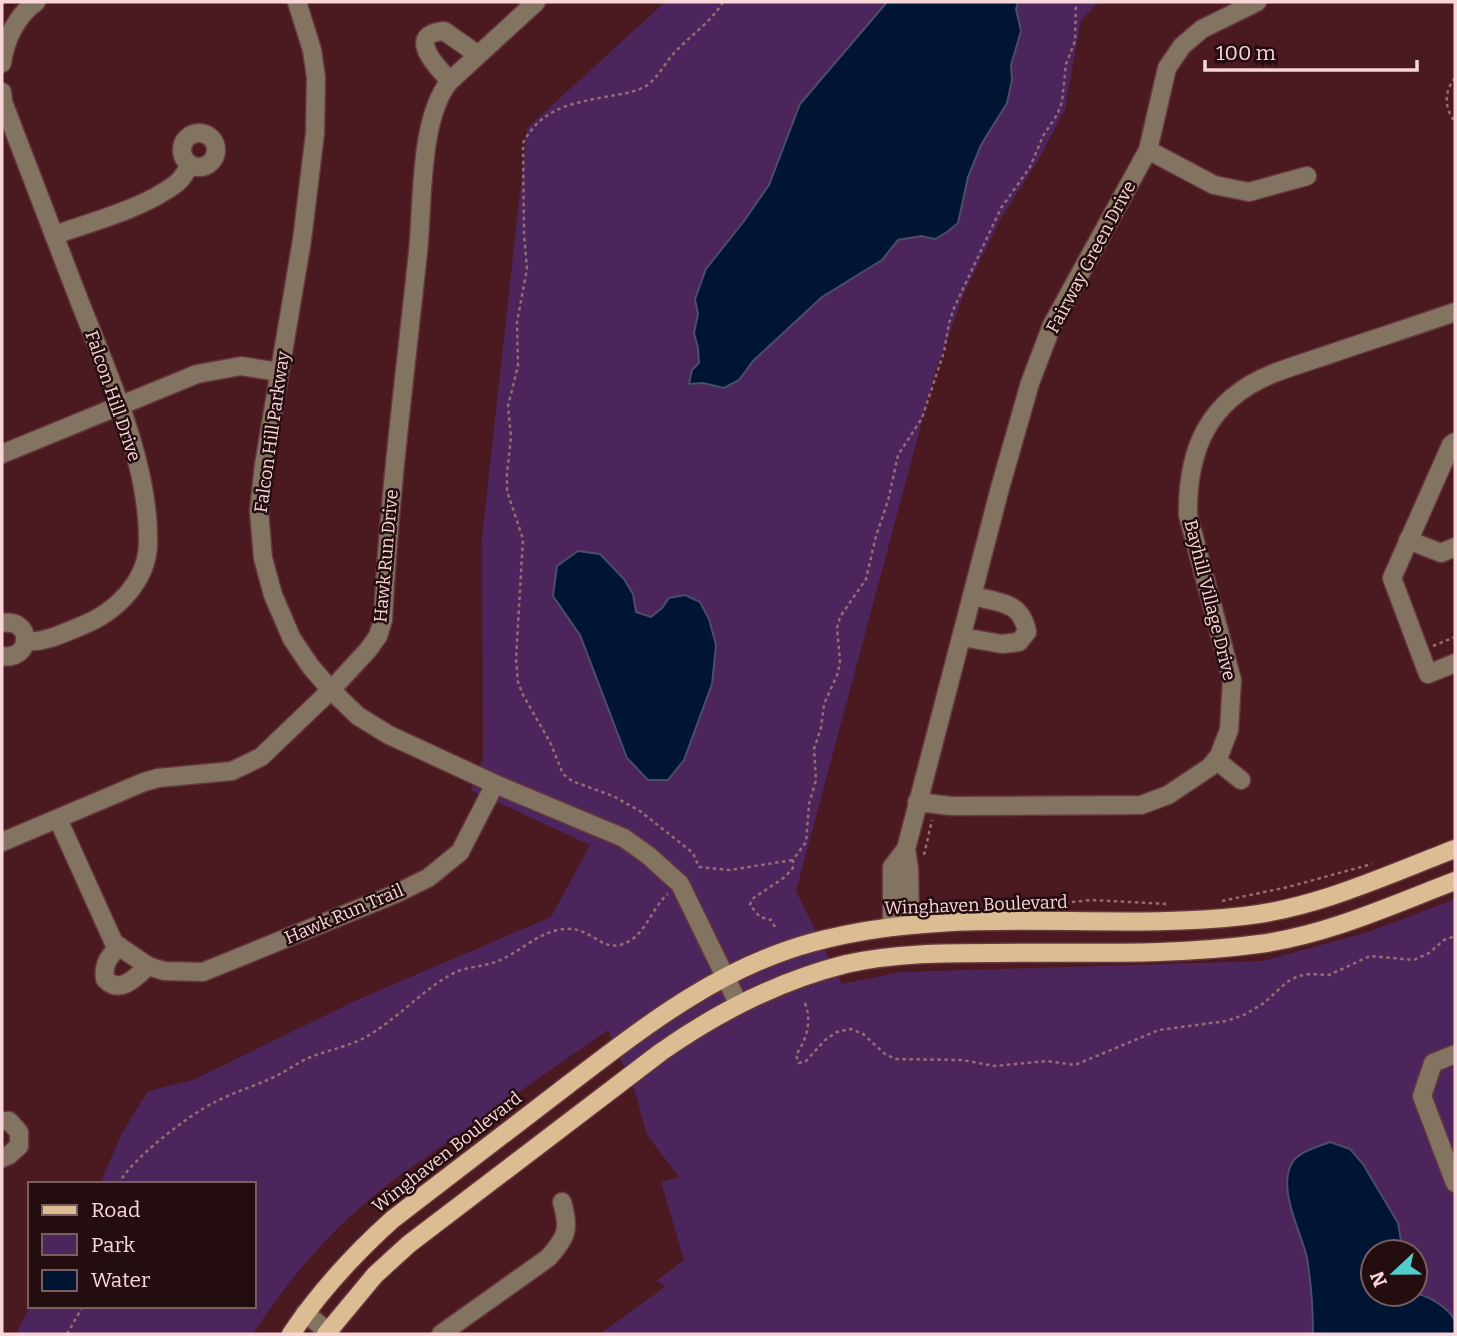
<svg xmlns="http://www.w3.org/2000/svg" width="1457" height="1336" font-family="Bitter,serif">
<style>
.green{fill:#4c255d;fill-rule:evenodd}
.water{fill:#001434;stroke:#4b4e66;stroke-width:2}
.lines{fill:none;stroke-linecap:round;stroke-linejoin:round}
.minor-casing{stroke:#67373e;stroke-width:21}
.major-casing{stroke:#67373e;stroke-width:21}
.path{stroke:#976c71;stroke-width:2.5;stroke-dasharray:3.5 3.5;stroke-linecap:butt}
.minor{stroke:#837461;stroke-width:18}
.major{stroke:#dbbc93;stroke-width:18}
.labels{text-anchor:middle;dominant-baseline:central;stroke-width:5;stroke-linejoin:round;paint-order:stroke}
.street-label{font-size:18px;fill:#f9d7d9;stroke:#230d0f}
</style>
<rect width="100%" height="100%" fill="#4b1920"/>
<path class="green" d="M665,2h434l-18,18 -16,89 -25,48 -40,63 -35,71 -30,82 -139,518 46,93 59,-12 362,-11 105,-29 87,-33v435h-855l66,-48 -10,-5 28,-21 -23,-78 18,-5 -32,-42 -12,-43 -27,-62 -212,148c-58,44 -104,95 -143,156h-237l14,-28h224v-122h-154l22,-51 26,-42 45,-11 166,-81 192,-82 39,-72 -119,-55 12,-31 -1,-221 45,-410zM1373,1252h42v42h-42z"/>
<g class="water">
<polygon points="887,2 1018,2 1016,9 1021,31 1011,65 1012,80 1007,103 981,145 968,177 958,223 947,232 935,239 921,236 898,240 882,260 822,297 753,361 739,380 724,388 703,383 689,384 692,370 699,363 698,348 694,333 698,314 695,299 706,269 744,221 769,185 800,104"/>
<polygon points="578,551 600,554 624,579 633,594 636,612 651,617 662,608 669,598 685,595 700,602 709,619 716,645 712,684 684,760 668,780 648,780 627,758 580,635 553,596 557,566"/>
<path d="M1330,1142l20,7 13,15 35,59 5,29h-30v42h42v-6l3,6c12,3 33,15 37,28 1,4 0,8 0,12h-142c0,-24 -2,-52 -6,-76 -6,-27 -30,-69 -15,-95 7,-12 26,-16 38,-21z"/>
</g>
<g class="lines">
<defs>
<g id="minor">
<polyline points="297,2 312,50 316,77 315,133 302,240 264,465 259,511 263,558 273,595 292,639 311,667 331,690 358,716 389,735 495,784 624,838 649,856 680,884 738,1003"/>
<path d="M2,63c3,-23 15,-48 34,-61"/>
<path d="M450,81c-12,-13 -46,-47 -6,-50l33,23"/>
<path d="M2,92l1,10c25,66 50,132 76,198 29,74 71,164 69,244 -1,38 -33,69 -67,82 -17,7 -37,17 -56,15"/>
<circle cx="199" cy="150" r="17"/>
<polyline points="1148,150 1214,185 1249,192 1307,176"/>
<path d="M54,235c38,-13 91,-27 123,-52 6,-5 9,-12 13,-18"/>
<polyline points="1455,442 1451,445 1392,578 1428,674 1455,663"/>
<polyline points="2,454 197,374 241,366 279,372"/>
<polyline points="1408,540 1441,553 1455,547"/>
<path d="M2,623c32,-5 30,38 0,33"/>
<path d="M962,637l40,7 17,-2 8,-10c-6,-31 -27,-29 -54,-36"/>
<polyline points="1216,760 1241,780"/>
<path d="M917,802l34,4 190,-1 27,-10 42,-28 9,-11 10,-26 3,-50 -44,-165c-1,-65 20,-115 84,-141 20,-8 41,-14 61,-21 41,-14 82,-27 122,-41"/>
<polyline points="58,819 114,943 148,966 164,971 203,972 395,894 428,878 460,852 495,784"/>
<path d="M2,842l142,-60 14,-4 74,-7 29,-14 70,-67 37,-40 10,-14 5,-16c6,-124 22,-245 35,-368 5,-47 1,-135 32,-171l86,-79"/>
<polyline points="910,925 909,869 906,849 1000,488 1030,383 1052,325 1148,150 1167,68 1182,46 1202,29 1257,2"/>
<polyline points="892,927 892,867 906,849"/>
<path d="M119,946c-10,11 -16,17 -14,33 15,16 30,-1 43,-13"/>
<polyline points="1455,1054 1433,1063 1422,1096 1455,1183"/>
<polyline points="2,1121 9,1121 19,1132 19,1146 9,1155 2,1158"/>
<polyline points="305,1313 331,1334"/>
<path d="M441,1334l107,-76c19,-21 22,-29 14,-56"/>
</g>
<g id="major">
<path d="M291,1334c29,-43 63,-80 102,-115 58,-45 117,-90 176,-135 76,-58 151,-117 245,-142 139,-38 289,-10 430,-26 73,-8 143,-41 211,-67"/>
<path d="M326,1334l49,-59 34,-31 252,-192c57,-40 117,-71 185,-88 49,-11 99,-11 148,-11 88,-1 178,3 265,-9 68,-9 133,-39 196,-63"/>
</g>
</defs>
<use href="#minor" class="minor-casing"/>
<use href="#major" class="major-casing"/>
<g class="path">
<path d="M723,2c-13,21 -32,33 -49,51 -9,10 -16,25 -28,33 -10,6 -24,8 -36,10 -37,7 -68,11 -87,47l1,91 3,35 -10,53 1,44 -10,40 3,31 -4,37v17l16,48 -7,120 2,23 5,13 27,47 13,32 9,7 41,15 27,15 53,42 6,14 31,3 63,-10"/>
<path d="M1455,78c-11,13 -11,30 0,44"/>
<polyline points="1433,646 1455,637"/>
<polyline points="924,855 932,820"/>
<polyline points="1222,901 1288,887 1372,864"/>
<polyline points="926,903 961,905"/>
<polyline points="1051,904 1092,900 1167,904"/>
<polyline points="775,927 771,920 760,917 750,905 752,899 785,877 793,868 793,860 806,842 809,804 816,780 814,749 821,728 824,704 838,673 840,661 837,628 840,617 866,579 876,536 888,501 898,455 922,418 944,352 949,323 954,308 1001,208 1030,167 1043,136 1057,115 1062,102 1066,64 1075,41 1076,2"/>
<path d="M805,1003c7,18 2,36 -9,52l3,8 7,-2 19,-21 12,-8 13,-3 13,5 22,20 11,5 67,1 31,6 53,-5 28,4 84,-35 67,-9 18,-6 20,-12 23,-21 11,-6 12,-2 19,1 41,-19 44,4 15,-7 15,-13 11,-4"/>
<path d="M118,1184c16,-27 69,-68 97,-82 19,-10 40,-16 59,-25 13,-6 24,-15 37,-20 17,-7 35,-10 51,-18 33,-17 57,-47 90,-65 14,-8 32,-7 46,-13 20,-8 35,-24 56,-30 35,-11 44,22 69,13 23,-8 28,-36 45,-50"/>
<polyline points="67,1334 83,1306"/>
</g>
<use href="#minor" class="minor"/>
<use href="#major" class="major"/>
</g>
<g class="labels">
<g class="street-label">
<text transform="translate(1091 257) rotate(-62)">Fairway Green Drive</text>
<text transform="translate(113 396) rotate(71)">Falcon Hill Drive</text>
<text transform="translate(272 432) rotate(-82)">Falcon Hill Parkway</text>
<text transform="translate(386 556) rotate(-85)">Hawk Run Drive</text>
<text transform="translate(1210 600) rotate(76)">Bayhill Village Drive</text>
<text transform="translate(976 905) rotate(-2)">Winghaven Boulevard</text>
<text transform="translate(344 914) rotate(-23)">Hawk Run Trail</text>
<text transform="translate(447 1152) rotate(-38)">Winghaven Boulevard</text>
</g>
</g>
<rect width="1457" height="1336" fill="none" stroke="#f9d7d9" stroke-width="7"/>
<rect x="28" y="1182" width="228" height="126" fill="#230d0f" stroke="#795e60" stroke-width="2"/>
<rect x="42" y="1205" width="35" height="10" fill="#dbbc93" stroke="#795e60" stroke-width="2"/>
<text x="91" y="1217" font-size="21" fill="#f9d7d9">Road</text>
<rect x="42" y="1234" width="35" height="21" fill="#4c255d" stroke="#795e60" stroke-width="2"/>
<text x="91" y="1252" font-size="21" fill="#f9d7d9">Park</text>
<rect x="42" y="1270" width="35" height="21" fill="#001434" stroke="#795e60" stroke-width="2"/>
<text x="91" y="1287" font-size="21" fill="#f9d7d9">Water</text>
<g transform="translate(1394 1273) rotate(248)"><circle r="33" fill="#230d0f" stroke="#795e60" stroke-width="2"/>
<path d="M0-5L12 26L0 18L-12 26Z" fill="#52cdcc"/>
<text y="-10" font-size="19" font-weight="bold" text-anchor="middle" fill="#f9d7d9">N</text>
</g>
<path d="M1205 60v10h212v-10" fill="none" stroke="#f9d7d9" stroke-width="3.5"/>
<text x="1216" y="60" font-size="21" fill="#f9d7d9" stroke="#230d0f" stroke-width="5" paint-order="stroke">100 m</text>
</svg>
